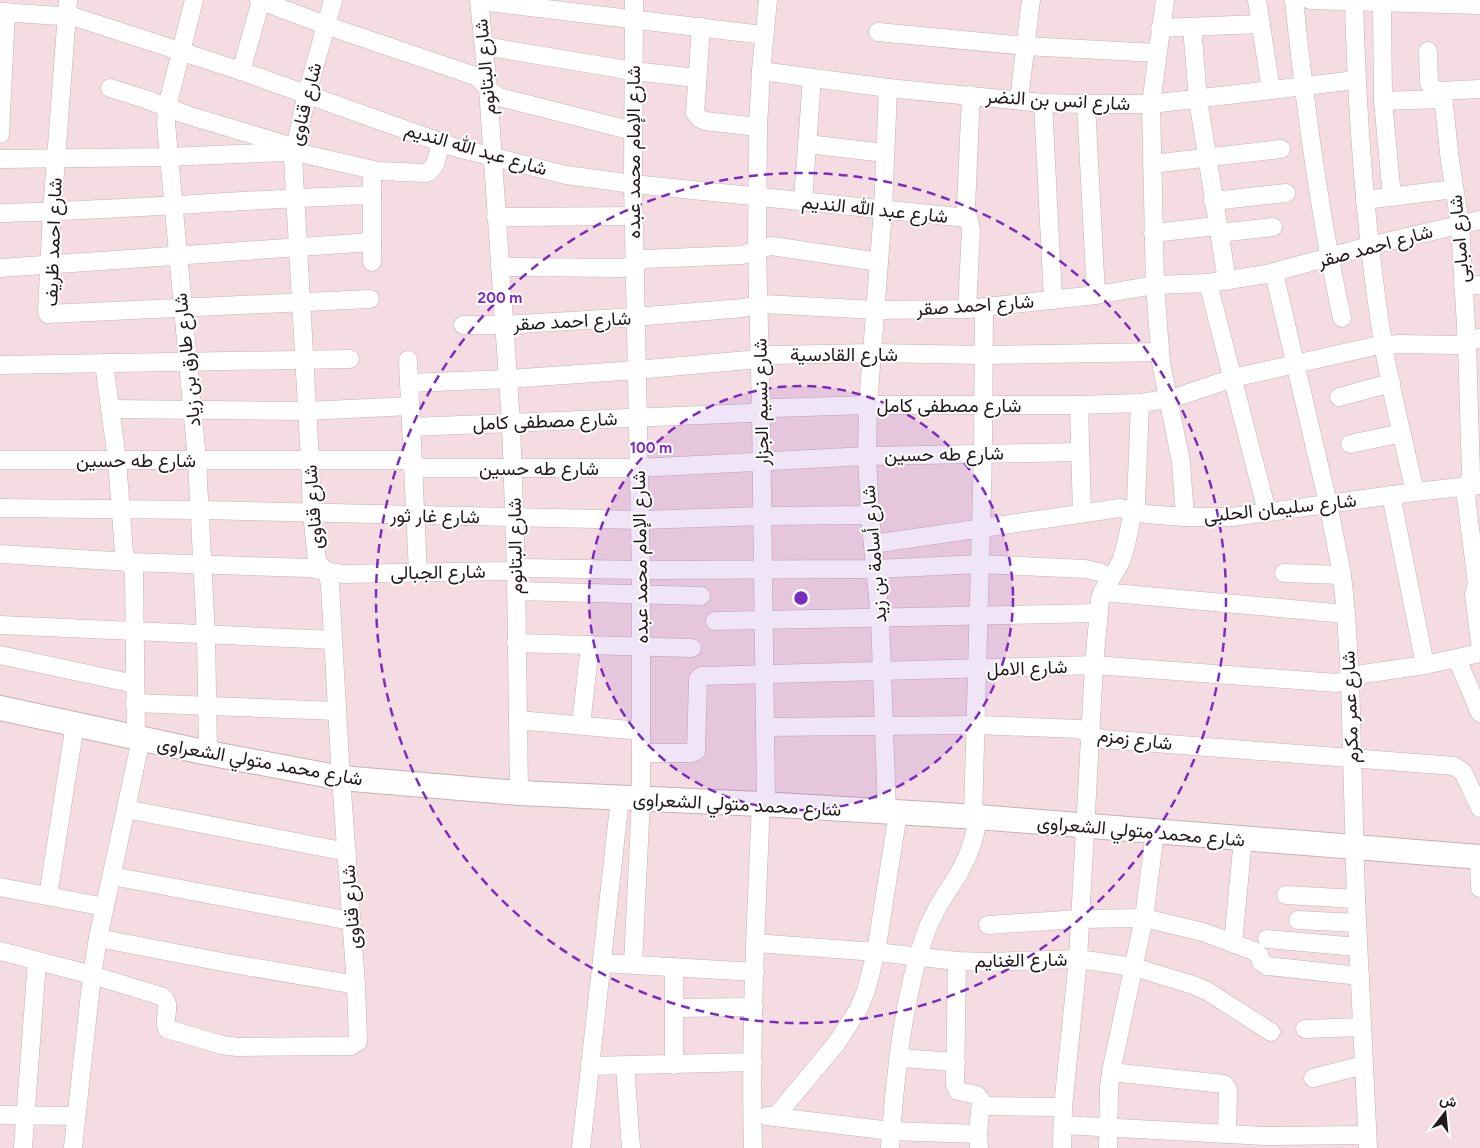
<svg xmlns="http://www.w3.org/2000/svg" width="1480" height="1148" font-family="Figtree,Vazirmatn,sans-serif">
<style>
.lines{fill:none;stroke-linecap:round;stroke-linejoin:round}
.street-casing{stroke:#c7b0b6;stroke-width:19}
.secondary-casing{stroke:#c7b0b6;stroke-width:26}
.street{stroke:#fff;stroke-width:18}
.secondary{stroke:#fff;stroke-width:24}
.ring{fill:none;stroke:#7b2cbf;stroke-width:2.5;stroke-dasharray:9 6}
.labels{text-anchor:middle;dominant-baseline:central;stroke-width:4;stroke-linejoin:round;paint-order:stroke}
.street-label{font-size:19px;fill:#221a1c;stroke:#fff}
.centre{fill:#7b2cbf;stroke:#fff;stroke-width:2.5}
.ring-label{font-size:15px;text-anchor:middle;font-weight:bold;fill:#7b2cbf;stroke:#fff;stroke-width:4;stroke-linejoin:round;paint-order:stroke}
</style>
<rect width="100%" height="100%" fill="#f4dce2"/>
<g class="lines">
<defs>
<g id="street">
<polyline points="68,0 52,212 47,312 48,314 370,299"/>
<polyline points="194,0 167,107 166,123 197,460 206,635 208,753"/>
<polyline points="259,0 325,25 478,77 491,92 499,97 633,131"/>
<polyline points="479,0 488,88 511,423 516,570 519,793"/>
<polyline points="1165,0 1151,104 1155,285 1161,363 1181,462 1185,517"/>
<polyline points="1257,0 1271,90"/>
<path d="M1294,0c11,107 25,213 48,318"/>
<polyline points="1310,0 1480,5"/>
<polyline points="480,1 764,35"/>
<path d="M1354,2c3,114 11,228 29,341 8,50 21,99 32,149"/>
<polyline points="1382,3 1383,101 1392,197"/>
<polyline points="0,12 75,17 241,71 454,147 566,175 633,184 968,218"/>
<polyline points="701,27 695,113 699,118 705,121 758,127"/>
<polyline points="1192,27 1198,99 1227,281"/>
<polyline points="1160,28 1261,24"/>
<polyline points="878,32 1025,46 1157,53"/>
<polyline points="484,46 633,71 697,78"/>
<path d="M1428,51l1,32c3,7 10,6 14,13l7,65 10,63 7,119 4,132 -5,22 11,87 -3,10 6,49"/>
<polyline points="241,71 261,1"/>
<polyline points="761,71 888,88 1043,103 1086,104 1151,104 1356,80"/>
<polyline points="110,88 145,99 187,115 294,147"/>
<polyline points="1439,91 1480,89"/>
<polyline points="1019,100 1031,0"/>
<polyline points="1383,101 1443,99"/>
<polyline points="1043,103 1053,300"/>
<polyline points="1086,104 1096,295"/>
<polyline points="0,134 6,12"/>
<polyline points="807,144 885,153"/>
<path d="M0,159l168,-2 118,-5 18,2 74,17 48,2c11,-4 12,-20 15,-31"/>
<polyline points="1152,164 1281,149"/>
<polyline points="372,170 372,262"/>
<polyline points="1365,200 1454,189"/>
<polyline points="803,201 812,78"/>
<polyline points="1213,201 1286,193"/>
<path d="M0,213c124,-3 248,-14 372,-18"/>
<polyline points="496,217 633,216"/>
<polyline points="1153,233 1217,226"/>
<polyline points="1219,233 1273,227"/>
<polyline points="500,267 623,268 631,266 644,259 742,255 762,248 772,246 879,262"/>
<polyline points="0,268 372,242"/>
<polyline points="1274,273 1328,503 1342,575 1346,614 1350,679 1356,899 1368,1148"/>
<polyline points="1208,283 1267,512"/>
<polyline points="1463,286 1480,285"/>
<polyline points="967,309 971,230 966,206 971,95"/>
<polyline points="463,325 503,325 635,317 743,308 764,304 875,310 967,309 1096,295 1155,285 1208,283 1267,274 1369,246 1480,220"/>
<polyline points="408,360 418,572"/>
<polyline points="104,363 117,460 124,553 134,572 136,738"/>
<polyline points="0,365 350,359"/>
<polyline points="409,383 508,379 636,370 748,360 771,355 872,353 983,355 1160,352"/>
<polyline points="1339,397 1391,383"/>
<polyline points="1079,405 1082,513"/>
<polyline points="110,409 307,411 410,406"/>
<polyline points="411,427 750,413 773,408 868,405 1079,405 1140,403 1174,398 1233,378 1375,346 1400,344 1456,345 1480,338"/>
<polyline points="1350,444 1402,433"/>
<polyline points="0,460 404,460 421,468 639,468 867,456 1080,452"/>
<polyline points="1391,495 1425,665"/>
<polyline points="0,508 200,510 640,520 763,516 870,515"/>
<polyline points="873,544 1120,508 1146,514 1185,517 1232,517 1415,492 1480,485"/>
<polyline points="0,554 129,562 308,568 343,574 508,571 524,568 641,570 876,569 980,564 1085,569 1099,572 1111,578"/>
<polyline points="1284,573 1342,575"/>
<polyline points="516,591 701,596"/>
<polyline points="1102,592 1346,614"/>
<polyline points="715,621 1099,613"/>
<polyline points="0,625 333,640"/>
<polyline points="516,643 692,648"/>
<polyline points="0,655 135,684"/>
<polyline points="1457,659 1480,713"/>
<polyline points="135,703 337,711"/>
<polyline points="518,720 641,731"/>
<polyline points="581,725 590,645"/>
<polyline points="765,727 976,725 1079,729 1095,737 1103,739 1454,766 1463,772 1480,808"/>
<polyline points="641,753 692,753 696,751 698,679 701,676 1094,665 1337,683 1363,674 1425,665 1480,653"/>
<polyline points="766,805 761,411 757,250 758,127 761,71 768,0"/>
<polyline points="126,809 347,852"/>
<polyline points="887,812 880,617 870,515 867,456 868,405 883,210 888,88"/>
<polyline points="973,817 983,453 984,307"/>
<polyline points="1479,857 1480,888"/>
<polyline points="112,876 351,921"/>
<polyline points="0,887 105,907"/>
<polyline points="1286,895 1356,899"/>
<polyline points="48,896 75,724"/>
<polyline points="1298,920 1357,923"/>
<polyline points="988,925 1079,919 1144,918 1203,932 1254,951 1260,956 1261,962 1267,966 1360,976"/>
<polyline points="98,938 222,962 356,985"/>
<polyline points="1267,939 1358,947"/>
<polyline points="755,943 876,952 957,961 988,962 1078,959 1134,967 1193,985 1207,991 1271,1032"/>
<polyline points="1233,943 1243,839"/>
<path d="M0,951l92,24 69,21c13,8 1,21 6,33l55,16 15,2 114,-1 7,-4 -2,-57 -15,-207 -11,-193 -2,-10 -11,-14 -5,-48 -2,-53 -17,-302 14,-64 26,-94"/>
<polyline points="957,961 955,1085 958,1091 977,1095 981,1100 978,1134 979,1148"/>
<polyline points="602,963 755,972"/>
<polyline points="633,964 641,799 641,570 633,184 634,0"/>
<polyline points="674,1008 754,1007"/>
<polyline points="1305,1029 1362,1027"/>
<polyline points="900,1058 956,1062"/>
<polyline points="674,1065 674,967"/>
<polyline points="590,1066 753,1062"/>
<polyline points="625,1066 631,1148"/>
<polyline points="1111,1072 1224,1084 1228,1090 1227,1134"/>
<polyline points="1313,1078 1364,1065"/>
<polyline points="981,1106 1063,1107"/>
<polyline points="0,1115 76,1116"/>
<polyline points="767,1116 891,1131 978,1134"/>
<polyline points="775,1117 836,1044 858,1010 866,991 876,952 898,813"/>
<polyline points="1063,1125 1265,1136 1367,1135"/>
<polyline points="23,1148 37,961"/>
<polyline points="73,1148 92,975 98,938 141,739"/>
<polyline points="581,1148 620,798"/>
<path d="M753,1148c-3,-114 3,-229 8,-344"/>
<path d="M890,1148c5,-71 13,-155 38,-221 7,-17 16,-31 26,-46 13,-20 21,-41 24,-64"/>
<path d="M1062,1148l1,-41 15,-148 16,-294 6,-66c4,-14 15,-24 21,-38 7,-17 8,-39 15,-58l4,-100"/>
<polyline points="1108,1148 1109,1088 1111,1072 1144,918 1155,832"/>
</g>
<polyline id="secondary" points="0,708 208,753 341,778 519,793 761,804 978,817 1480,857"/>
</defs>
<use href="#street" class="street-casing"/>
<use href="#secondary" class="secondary-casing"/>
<use href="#street" class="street"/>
<use href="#secondary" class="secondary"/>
</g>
<circle cx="801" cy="598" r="212" fill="#7b2cbf" fill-opacity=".12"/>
<g class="ring">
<circle cx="801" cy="598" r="212"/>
<circle cx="801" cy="598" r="425"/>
</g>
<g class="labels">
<g class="street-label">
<text transform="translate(485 67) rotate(-95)">شارع البتانوم</text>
<text transform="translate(1058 100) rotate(3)">شارع انس بن النضر</text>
<text transform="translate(305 104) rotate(-76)">شارع قناوى</text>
<text transform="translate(476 149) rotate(16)">شارع عبد الله النديم</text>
<text transform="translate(633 152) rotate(-90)">شارع الإمام محمد عبده</text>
<text transform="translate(875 209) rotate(6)">شارع عبد الله النديم</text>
<text transform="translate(1459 239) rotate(-95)">شارع امبابى</text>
<text transform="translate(53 242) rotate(-88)">شارع احمد ظريف</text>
<text transform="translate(1375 246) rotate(-15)">شارع احمد صقر</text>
<text transform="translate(975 305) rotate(-4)">شارع احمد صقر</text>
<text transform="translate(572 321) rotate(-3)">شارع احمد صقر</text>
<text x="844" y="354">شارع القادسية</text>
<text transform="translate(187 360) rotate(-96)">شارع طارق بن زياد</text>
<text transform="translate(761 402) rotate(-91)">شارع نسيم الجزار</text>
<text x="949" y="405">شارع مصطفى كامل</text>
<text transform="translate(545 421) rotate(-2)">شارع مصطفى كامل</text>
<text transform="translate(944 454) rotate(-1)">شارع طه حسين</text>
<text x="136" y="460">شارع طه حسين</text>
<text x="539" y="468">شارع طه حسين</text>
<text transform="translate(313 507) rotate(-94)">شارع قناوى</text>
<text transform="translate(1280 508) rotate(-6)">شارع سليمان الحلبى</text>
<text transform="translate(435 516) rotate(1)">شارع غار ثور</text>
<text transform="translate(515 546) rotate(-91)">شارع البتانوم</text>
<text transform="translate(874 554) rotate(-95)">شارع أسامة بن زيد</text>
<text transform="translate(640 557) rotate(-91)">شارع الإمام محمد عبده</text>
<text transform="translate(438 572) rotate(-1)">شارع الجبالى</text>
<text transform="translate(1027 668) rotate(-2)">شارع الامل</text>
<text transform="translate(1350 707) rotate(-92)">شارع عمر مكرم</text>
<text transform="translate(1135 739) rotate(7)">شارع زمزم</text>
<text transform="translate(260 761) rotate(10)">شارع محمد متولي الشعراوى</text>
<text transform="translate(737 804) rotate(3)">شارع محمد متولي الشعراوى</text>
<text transform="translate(1141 831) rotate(5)">شارع محمد متولي الشعراوى</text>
<text transform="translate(351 907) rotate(-94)">شارع قناوى</text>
<text transform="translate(1021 960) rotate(-1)">شارع الغنايم</text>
</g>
</g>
<circle cx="801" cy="598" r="8" class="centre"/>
<g class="ring-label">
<text x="500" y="303">200 m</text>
<text x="651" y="453">100 m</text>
</g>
<g transform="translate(1445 1113) rotate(16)" stroke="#ffffff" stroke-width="4" paint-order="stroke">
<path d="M0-4L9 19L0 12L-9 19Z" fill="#221a1c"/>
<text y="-8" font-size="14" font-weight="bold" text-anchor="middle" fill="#221a1c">ش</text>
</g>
</svg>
